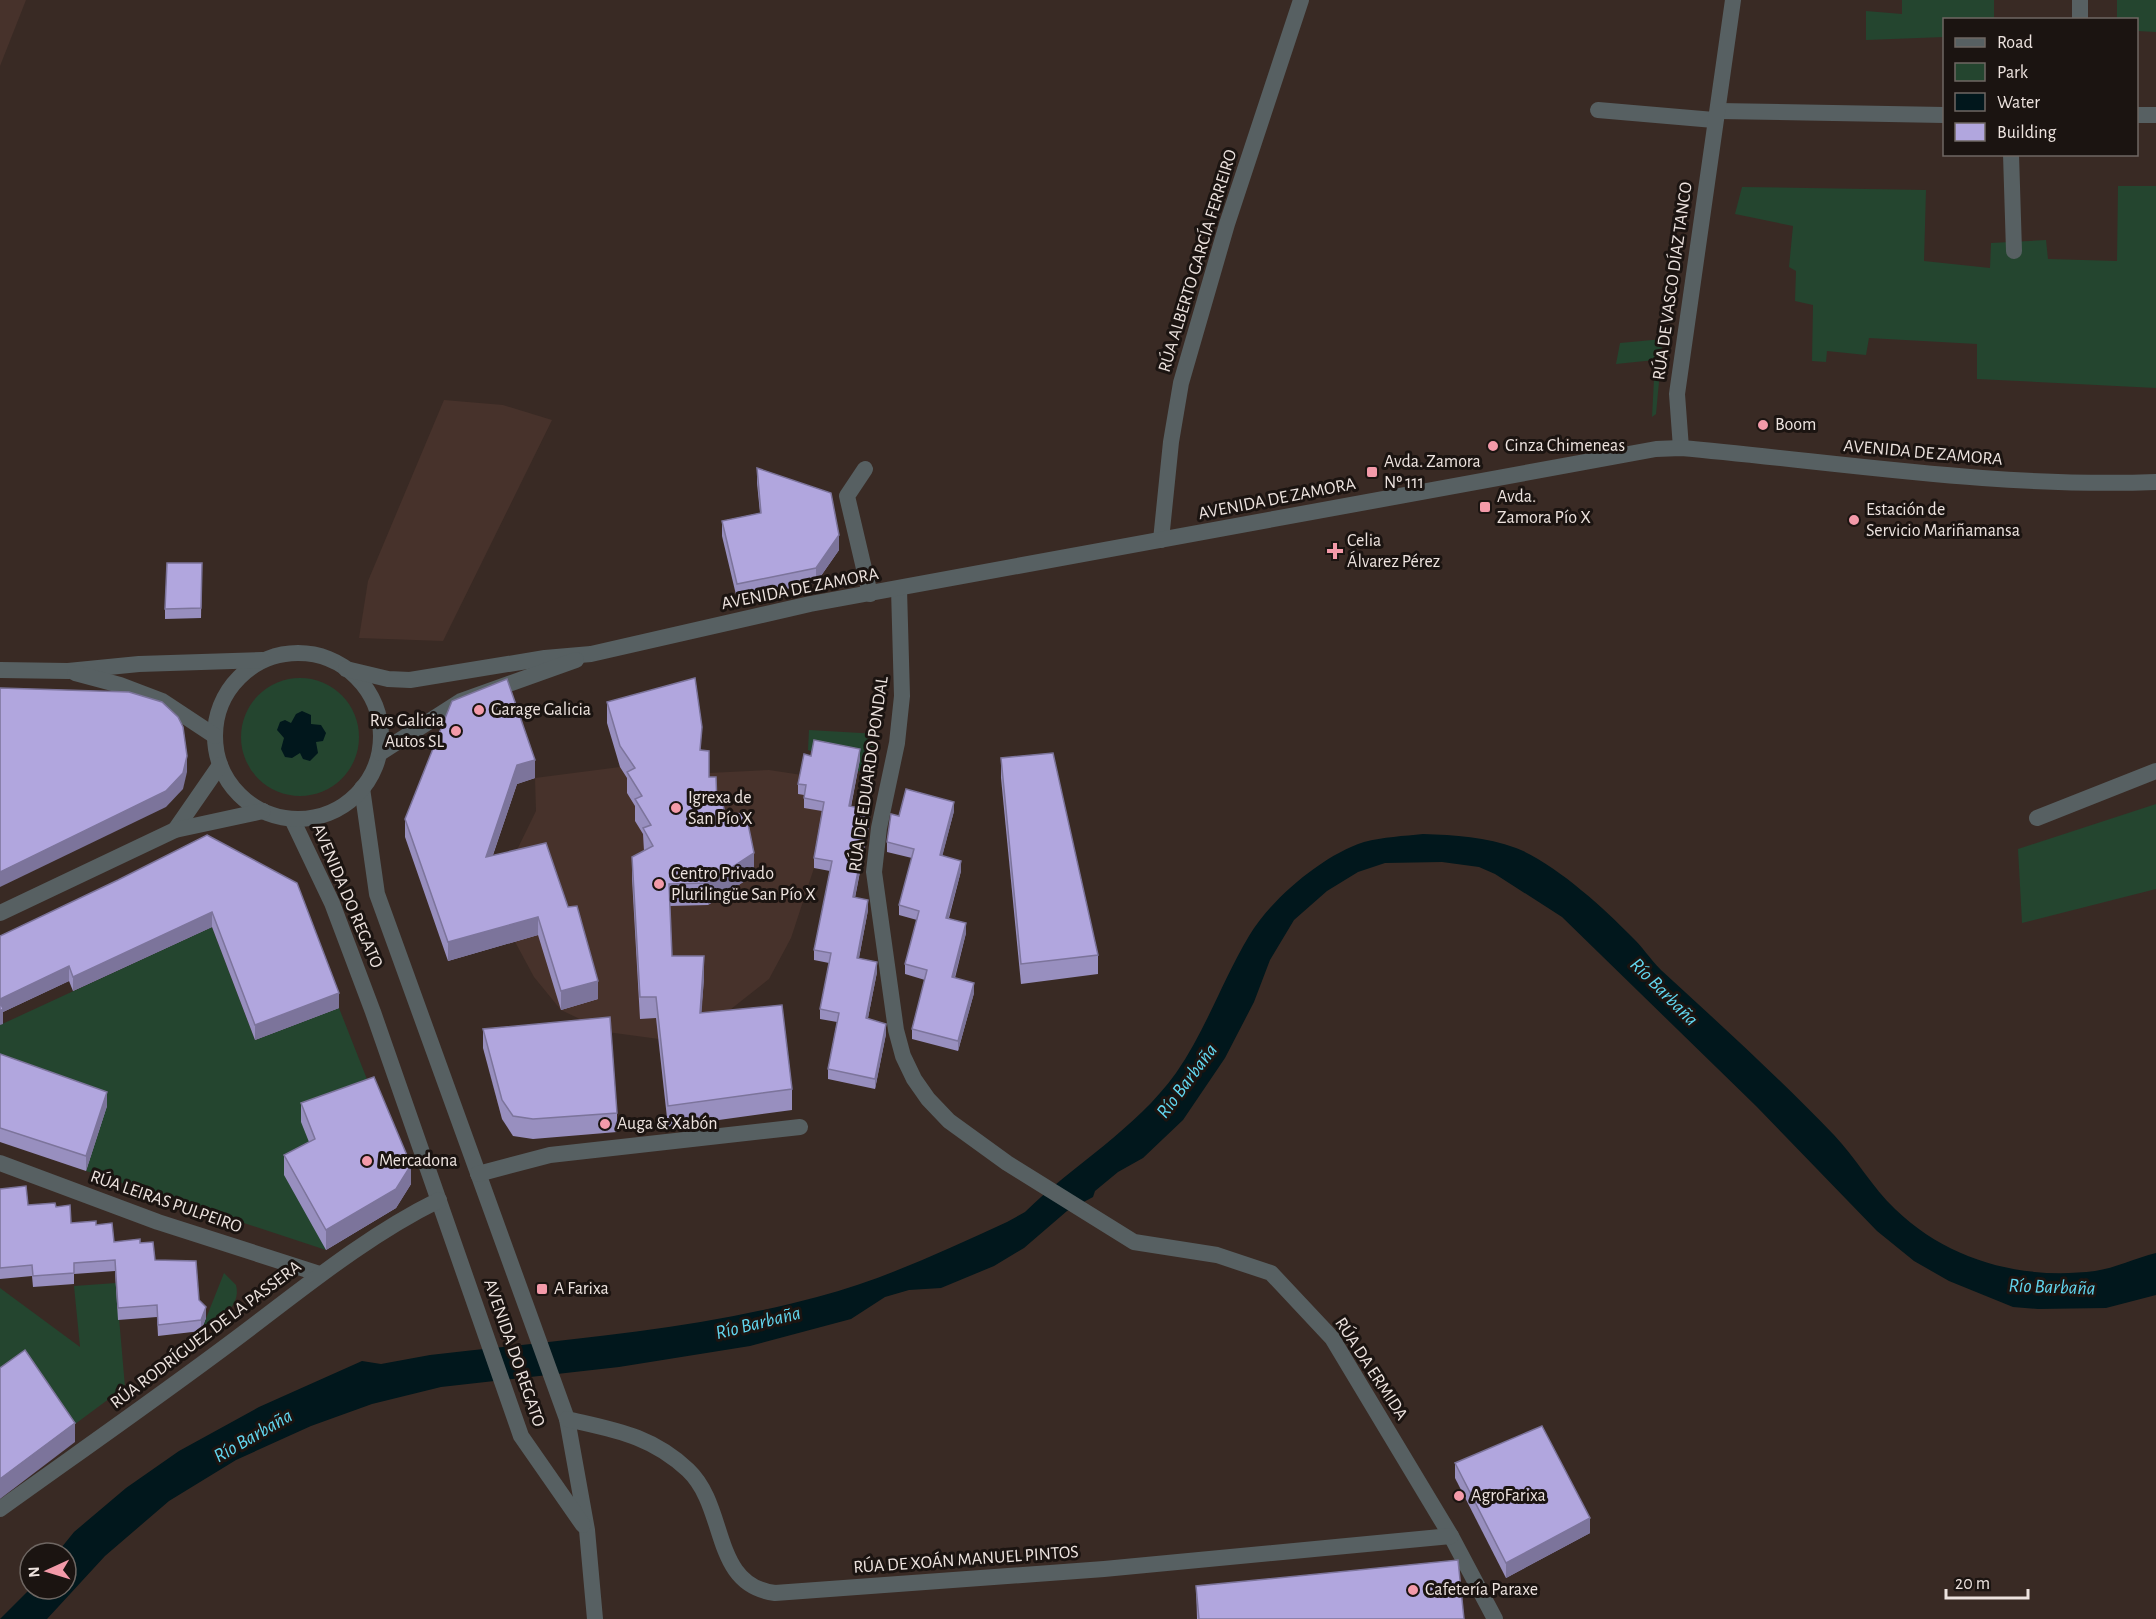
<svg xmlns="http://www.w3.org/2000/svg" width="2156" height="1619" font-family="'Alegreya Sans',sans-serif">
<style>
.built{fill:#47322b}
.green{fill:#24452f}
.water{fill:#01171c}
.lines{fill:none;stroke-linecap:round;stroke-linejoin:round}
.minor{stroke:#576062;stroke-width:16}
.tertiary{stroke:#576062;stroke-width:16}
.wall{fill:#988fbf}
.shaded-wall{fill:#7c749b}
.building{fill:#b1a6de;stroke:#7c749b;stroke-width:1.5}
.poi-dot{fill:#f39aa9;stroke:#1b1411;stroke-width:2}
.labels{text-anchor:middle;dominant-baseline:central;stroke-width:6;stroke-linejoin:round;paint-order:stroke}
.street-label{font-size:18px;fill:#ede3df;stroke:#1b1411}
.poi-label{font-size:18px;fill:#ede3df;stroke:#1b1411;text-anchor:start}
.water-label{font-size:20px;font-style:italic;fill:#62d6ef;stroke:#1b1411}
</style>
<rect width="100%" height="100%" fill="#392a24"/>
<g class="built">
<polygon points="0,0 26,0 0,66"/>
<polygon points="444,400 503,405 552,420 443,641 359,638 368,581"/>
<polygon points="620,767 709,773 769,770 802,775 798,794 806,795 824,811 814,868 791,938 769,979 707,1028 659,1039 607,1032 561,1010 534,977 513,938 516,852 536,811 535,778"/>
</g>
<g class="green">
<polygon points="1902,0 1994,0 1994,19 1944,20 1944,37 1866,40 1866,11 1902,14"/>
<polygon points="2117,0 2156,0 2156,32 2137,31 2136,20 2117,19"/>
<polygon points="2118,186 2156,186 2156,388 1977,379 1977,344 1869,338 1866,355 1827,351 1826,362 1812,361 1813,305 1795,301 1796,271 1789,267 1793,226 1735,214 1742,187 1926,190 1924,261 1990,268 1991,243 2046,240 2048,259 2117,261"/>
<polygon points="1663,339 1656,414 1652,417 1655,360 1616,364 1620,343"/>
<circle cx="300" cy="737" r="59"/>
<polygon points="809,730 878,734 871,773 858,771 808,750"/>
<polygon points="2156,804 2156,889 2022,923 2018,849"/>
<polygon points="212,927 255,1040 339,1008 374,1097 315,1159 326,1250 86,1171 106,1106 0,1068 0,1025"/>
<path d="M224,1273l12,12c6,23 -19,35 -35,46z"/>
<polygon points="116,1283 125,1387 67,1430 0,1387 0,1288 80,1347 74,1286"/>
</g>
<g class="water">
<polygon points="302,711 311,715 311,724 321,725 326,733 323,741 316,742 318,753 310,761 303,759 300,753 292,758 285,757 281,749 284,738 277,730 280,722 285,720 291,723 296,714"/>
<path d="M1423,834c32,1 63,3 93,14 37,14 88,60 115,88 11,10 19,23 30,34 59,54 118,108 173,165 22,23 38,52 61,74 54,52 127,71 200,62 20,-3 41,-13 61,-18v42l-50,13 -68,1 -25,-2 -64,-26 -35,-20 -37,-30 -121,-125 -194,-189 -67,-43 -16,-7 -37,-5 -57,1 -27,9 -31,19 -33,29 -24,40 -16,42 -29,56 -42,62 -40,38 -25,14 -23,19 -2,6 -26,14 -43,37 -30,18 -53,22 -32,2 -24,7 -34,22 -101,27 -131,21 -178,20 -69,17 -61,22 -75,34 -67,41 -64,55 -58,63h-47l30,-30h36v-36h-9l17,-21 52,-44 53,-37 80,-44 103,-46 19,3 49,-9c129,-15 261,-24 387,-58 66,-17 128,-47 190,-75l18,-10c49,-48 110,-82 151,-139 30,-43 46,-92 73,-137 22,-37 74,-81 115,-94 19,-5 40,-6 59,-8z"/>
</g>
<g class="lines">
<g class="minor">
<polyline points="2080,0 2080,20"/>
<polyline points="1598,110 1714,120"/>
<polyline points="1718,111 1944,115"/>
<polyline points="2136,115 2156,115"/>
<polyline points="2011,154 2014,251"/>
<polyline points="1681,448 1677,394 1733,0"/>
<polyline points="865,469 847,496 870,594"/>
<polyline points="1161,540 1171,442 1181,383 1227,224 1301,0"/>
<polyline points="899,589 902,696 897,743 879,828 874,872 896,1030 903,1056 914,1079 928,1099 949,1121 1007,1163 1134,1242 1217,1255 1271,1273 1332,1338 1451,1536 1495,1619"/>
<polyline points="362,788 377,894 567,1419 587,1530 595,1619"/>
<polyline points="2037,818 2156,771"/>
<polyline points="292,819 332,903 373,1012 521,1436 583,1525"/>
<polyline points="0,1163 158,1222 320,1274"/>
<polyline points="478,1174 550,1155 800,1127"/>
<path d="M567,1419c47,11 84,16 121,51 40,38 23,115 87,123l329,-24 347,-33"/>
<path d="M0,1509c78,-56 157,-111 233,-168 67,-50 131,-104 206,-141"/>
</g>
<g class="tertiary">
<circle cx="298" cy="736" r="83"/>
<path d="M346,669l42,10 22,1 135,-22 46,-4 219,-50 846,-155 25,-1c158,14 315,40 475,34"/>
<polyline points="0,670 68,671 139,664 262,660"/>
<polyline points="75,673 120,685 162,701 215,736"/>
<polyline points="380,753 461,701 576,660"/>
<polyline points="175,830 220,765"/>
<polyline points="0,913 175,830 263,811"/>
</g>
</g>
<g class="wall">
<polygon points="757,468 839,550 816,583 737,599 722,536 722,521 760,513 757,483"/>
<polygon points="202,563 201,618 165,619 165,609"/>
<polygon points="507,679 535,778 517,784 493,855 598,999 561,1010 538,935 448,961 405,837 405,819"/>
<polygon points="607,702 702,750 717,805 725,813 754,875 708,905 669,906 672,956 704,978 701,1013 792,1089 792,1110 668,1127 656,1018 640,1019 632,879 632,857 644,851 643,834 635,821 635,806 627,793 627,778 620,767 607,723"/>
<polygon points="1001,758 1098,955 1098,974 1021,984 1001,778"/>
<polygon points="860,759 851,807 870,820 855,898 868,910 859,958 877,972 868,1018 886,1034 875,1089 828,1079 828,1069 837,1022 820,1019 820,1009 829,963 814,960 814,950 830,871 814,868 814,858 822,811 804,808 804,795 798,794 798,784"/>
<polygon points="954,811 942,856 961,871 949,918 966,933 955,978 974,993 958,1051 912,1039 912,1029 925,980 905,974 905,964 917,920 899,915 899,905 912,858 887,852 887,842 899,816"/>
<polygon points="207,835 339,1008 255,1040 212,927 73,991 69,981 3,1012 3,1024 0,936 118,880"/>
<polygon points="483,1029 617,1113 617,1132 533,1139 513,1136 502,1119 483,1048"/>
<polygon points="0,1054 107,1106 86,1171 0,1142"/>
<polygon points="301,1103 411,1184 396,1208 326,1250 284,1175 284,1155 309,1142 301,1122"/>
<polygon points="0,1189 28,1205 56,1207 71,1223 96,1225 114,1242 140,1243 155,1260 199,1300 206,1318 201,1331 158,1336 157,1317 118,1320 115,1271 74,1274 74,1284 33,1287 32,1276 0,1279"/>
<polygon points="1455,1463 1590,1533 1506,1578 1455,1478"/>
<polygon points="1196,1586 1464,1619 1197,1619"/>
</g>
<g class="shaded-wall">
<polygon points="839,535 839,550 816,583 816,568"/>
<polygon points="860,749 860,759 849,816 849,806"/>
<polygon points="187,756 187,772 183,789 166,807 0,887 0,872"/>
<polygon points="535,760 535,778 517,784 486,875 486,857 517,765"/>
<polygon points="954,802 954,811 940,865 940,855"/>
<polygon points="870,810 870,820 853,907 853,897"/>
<polygon points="754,853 754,875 708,905 708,883"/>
<polygon points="961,861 961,871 946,927 946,918"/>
<polygon points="868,900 868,910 857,968 857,958"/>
<polygon points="212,912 212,927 73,991 73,977"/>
<polygon points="538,917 538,935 448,961 448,942"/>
<polygon points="966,923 966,933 952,987 952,977"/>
<polygon points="704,956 704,978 700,1035 700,1013"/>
<polygon points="877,962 877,972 866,1028 866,1018"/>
<polygon points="69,966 69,981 3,1012 3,1024 0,1025 0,999"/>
<polygon points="598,981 598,999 561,1010 561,991"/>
<polygon points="974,983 974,993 958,1051 958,1041"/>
<polygon points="339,993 339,1008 255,1040 255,1025"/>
<polygon points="886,1024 886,1034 875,1089 875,1079"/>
<polygon points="107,1092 107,1106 86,1171 86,1156"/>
<polygon points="411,1165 411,1184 396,1208 326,1250 326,1230"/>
<polygon points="206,1307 206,1318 201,1331 201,1320"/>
<polygon points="75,1423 75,1442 0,1499 0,1479"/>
<polygon points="1590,1518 1590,1533 1506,1578 1506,1563"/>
</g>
<g class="building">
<polygon points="757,468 831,493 839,535 816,568 737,584 722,521 761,513"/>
<polygon points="167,563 202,563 201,608 165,609"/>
<polygon points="695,678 702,727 700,750 709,751 709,777 716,777 717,805 723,805 725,813 746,814 754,853 708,883 669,884 672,956 704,956 700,1013 782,1005 792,1089 668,1106 656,997 640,997 632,857 653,846 643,828 651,825 635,799 642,796 627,772 635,768 620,746 607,702"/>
<polygon points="507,679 535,760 517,765 486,857 546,843 568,907 577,906 598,981 561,991 538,917 448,942 405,819 452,701"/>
<polygon points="0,688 129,692 162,702 178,717 183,727 187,756 183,773 166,791 0,872"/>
<polygon points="814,740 860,749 849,806 870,810 853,897 868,900 857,958 877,962 866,1018 886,1024 875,1079 828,1069 839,1013 820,1009 831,953 814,950 832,861 814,858 824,802 804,798 806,785 798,784 804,754 811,756"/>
<polygon points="1053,753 1098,955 1021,964 1001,758"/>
<polygon points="906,789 954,802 940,855 961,861 946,918 966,923 952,977 974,983 958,1041 912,1029 927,970 905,964 919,911 899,905 914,849 887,842 891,814 899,816"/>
<polygon points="207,835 297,883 339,993 255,1025 212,912 73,977 69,966 0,999 0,936 118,880"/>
<polygon points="0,1002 3,1009 0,1011"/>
<polygon points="610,1017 617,1113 533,1119 513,1116 502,1100 483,1029"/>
<polygon points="0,1054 107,1092 86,1156 0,1128"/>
<polygon points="374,1077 411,1165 396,1189 326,1230 284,1155 315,1139 301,1103"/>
<polygon points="26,1186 28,1205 55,1203 56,1207 70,1205 71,1223 96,1221 96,1225 112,1223 114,1242 140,1239 140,1243 153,1242 155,1260 196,1261 199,1300 206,1307 201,1320 158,1325 157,1305 118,1308 115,1260 74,1263 74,1273 33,1276 32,1265 0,1268 0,1189"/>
<polygon points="25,1350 75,1423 0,1479 0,1368"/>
<polygon points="1542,1426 1590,1518 1506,1563 1455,1463"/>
<polygon points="1458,1560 1464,1619 1199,1619 1196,1586"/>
</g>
<g class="poi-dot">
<circle cx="1763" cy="425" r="6"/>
<circle cx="1493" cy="446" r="6"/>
<rect x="1366" y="466" width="12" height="12" rx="3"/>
<rect x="1479" y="501" width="12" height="12" rx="3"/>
<circle cx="1854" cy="520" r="6"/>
<path d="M1332 542h6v6h6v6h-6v6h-6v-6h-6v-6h6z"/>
<circle cx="479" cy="710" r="6"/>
<circle cx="456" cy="731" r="6"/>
<circle cx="676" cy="808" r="6"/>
<circle cx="659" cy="884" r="6"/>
<circle cx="605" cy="1124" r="6"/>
<circle cx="367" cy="1161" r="6"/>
<rect x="536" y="1283" width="12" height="12" rx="3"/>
<circle cx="1459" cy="1496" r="6"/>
<circle cx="1413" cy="1590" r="6"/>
</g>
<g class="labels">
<g class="street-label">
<text transform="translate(1198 261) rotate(-73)">RÚA ALBERTO GARCÍA FERREIRO</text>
<text transform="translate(1673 281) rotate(-82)">RÚA DE VASCO DÍAZ TANCO</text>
<text transform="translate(1923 453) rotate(5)">AVENIDA DE ZAMORA</text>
<text transform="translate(1277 499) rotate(-11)">AVENIDA DE ZAMORA</text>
<text transform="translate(800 589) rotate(-11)">AVENIDA DE ZAMORA</text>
<text transform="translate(869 774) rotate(-82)">RÚA DE EDUARDO PONDAL</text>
<text transform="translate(347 896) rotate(67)">AVENIDA DO REGATO</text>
<text transform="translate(166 1202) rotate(19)">RÚA LEIRAS PULPEIRO</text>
<text transform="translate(206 1335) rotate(-37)">RÚA RODRÍGUEZ DE LA PASSERA</text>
<text transform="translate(514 1353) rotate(71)">AVENIDA DO REGATO</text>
<text transform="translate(1371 1369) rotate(57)">RÚA DA ERMIDA</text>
<text transform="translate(966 1560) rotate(-4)">RÚA DE XOÁN MANUEL PINTOS</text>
</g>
<g class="poi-label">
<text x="1775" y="425">Boom</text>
<text x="1505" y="446">Cinza Chimeneas</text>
<text x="1384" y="462">Avda. Zamora<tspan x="1384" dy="21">Nº 111</tspan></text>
<text x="1497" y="497">Avda.<tspan x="1497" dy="21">Zamora Pío X</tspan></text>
<text x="1866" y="510">Estación de<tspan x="1866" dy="21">Servicio Mariñamansa</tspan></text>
<text x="1347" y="541">Celia<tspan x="1347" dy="21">Álvarez Pérez</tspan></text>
<text x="491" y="710">Garage Galicia</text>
<text x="444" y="721" text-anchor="end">Rvs Galicia<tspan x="444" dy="21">Autos SL</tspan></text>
<text x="688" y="798">Igrexa de<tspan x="688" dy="21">San Pío X</tspan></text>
<text x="671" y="874">Centro Privado<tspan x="671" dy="21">Plurilingüe San Pío X</tspan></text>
<text x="617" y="1124">Auga &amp; Xabón</text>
<text x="379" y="1161">Mercadona</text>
<text x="554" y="1289">A Farixa</text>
<text x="1471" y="1496">AgroFarixa</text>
<text x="1425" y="1590">Cafetería Paraxe</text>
</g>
<g class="water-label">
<text transform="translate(1664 992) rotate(45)">Río Barbaña</text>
<text transform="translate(1187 1081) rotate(-53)">Río Barbaña</text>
<text transform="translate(2052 1287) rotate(2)">Río Barbaña</text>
<text transform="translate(758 1323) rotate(-14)">Río Barbaña</text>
<text transform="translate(253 1436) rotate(-30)">Río Barbaña</text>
</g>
</g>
<rect x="1943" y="18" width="195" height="138" fill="#1b1411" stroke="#6f6763" stroke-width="1.5"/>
<rect x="1955" y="38" width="30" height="9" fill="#576062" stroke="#6f6763" stroke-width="1.5"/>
<text x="1997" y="48" font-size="18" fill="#ede3df">Road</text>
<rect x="1955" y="63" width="30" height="18" fill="#24452f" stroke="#6f6763" stroke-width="1.5"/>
<text x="1997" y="78" font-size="18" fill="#ede3df">Park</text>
<rect x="1955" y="93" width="30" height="18" fill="#01171c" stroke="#6f6763" stroke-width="1.5"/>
<text x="1997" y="108" font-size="18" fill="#ede3df">Water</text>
<rect x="1955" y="123" width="30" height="18" fill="#b1a6de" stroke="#6f6763" stroke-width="1.5"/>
<text x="1997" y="138" font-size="18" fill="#ede3df">Building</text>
<g transform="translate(48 1571) rotate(266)"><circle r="28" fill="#1b1411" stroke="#6f6763" stroke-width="1.5"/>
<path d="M0-4.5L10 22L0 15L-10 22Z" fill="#f39aa9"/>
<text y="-9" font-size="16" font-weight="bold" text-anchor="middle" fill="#ede3df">N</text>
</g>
<path d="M1946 1589v9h82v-9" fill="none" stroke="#ede3df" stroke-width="3"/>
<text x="1955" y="1589" font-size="18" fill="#ede3df" stroke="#1b1411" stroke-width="4.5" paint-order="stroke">20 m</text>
</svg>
